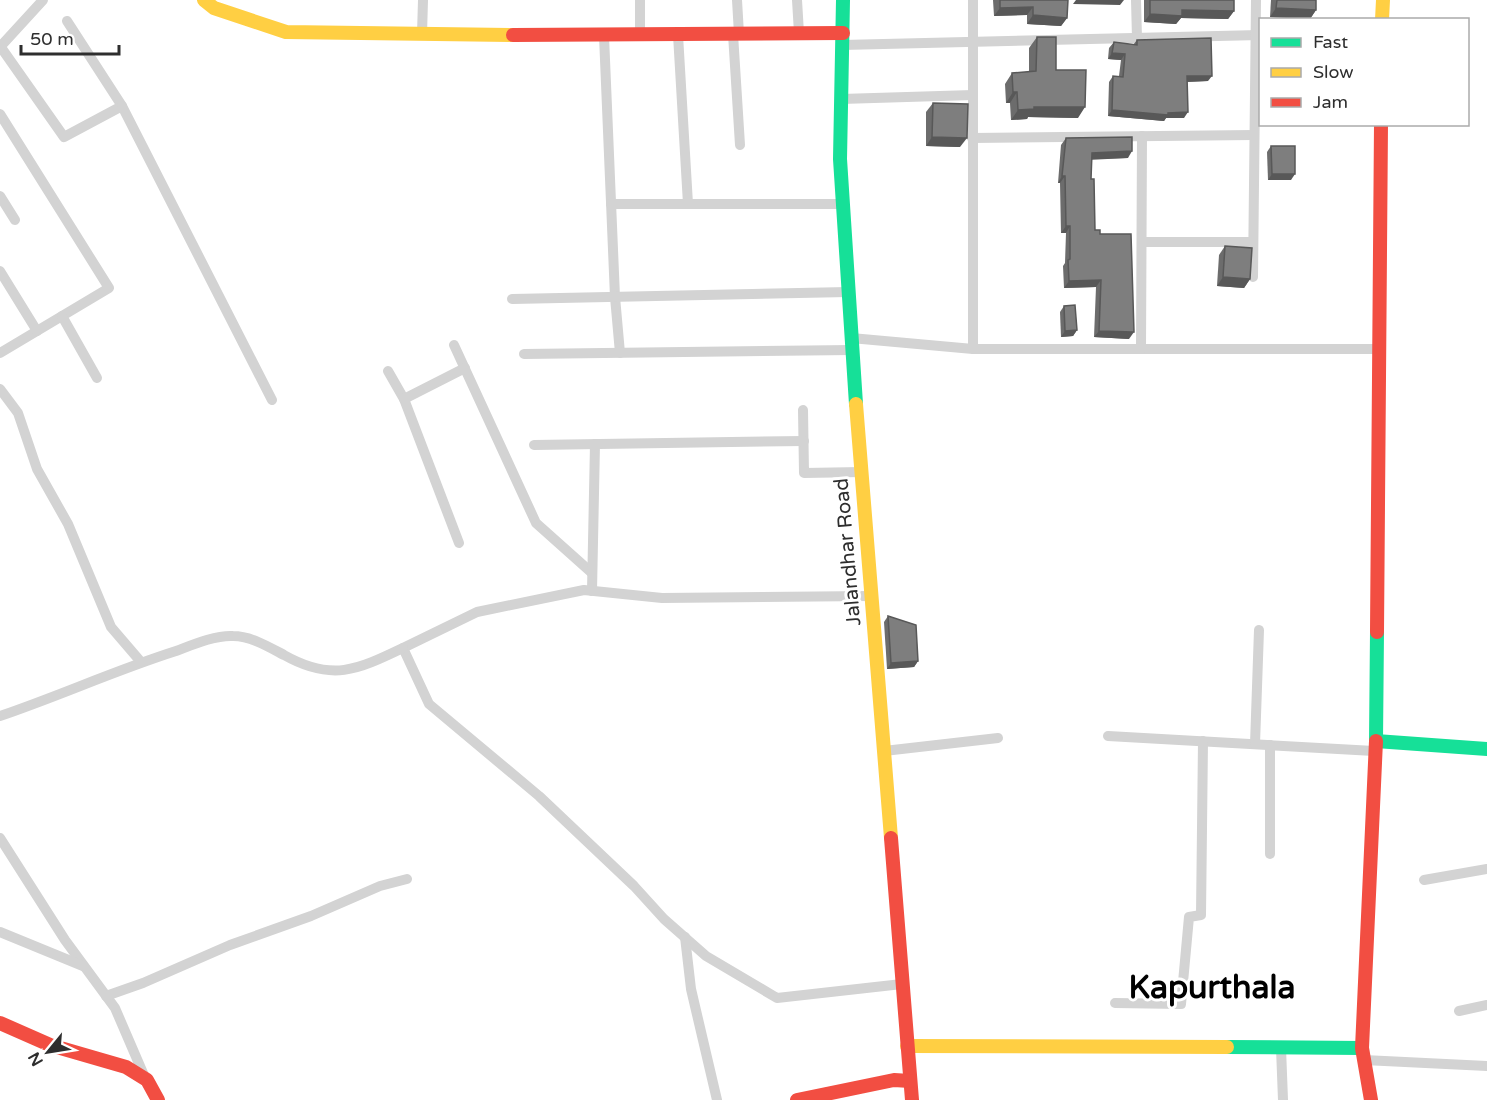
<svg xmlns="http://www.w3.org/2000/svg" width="1487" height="1100" font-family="'Varela Round',sans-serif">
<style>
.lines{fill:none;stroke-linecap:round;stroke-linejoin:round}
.street{stroke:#d3d3d3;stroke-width:10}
.fast{stroke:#16e098;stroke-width:14}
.slow{stroke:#ffcf43;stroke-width:14}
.jam{stroke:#f24e42;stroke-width:14}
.wall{fill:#6c6c6c}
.shaded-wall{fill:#585858}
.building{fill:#7e7e7e;stroke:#585858;stroke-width:1.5}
.labels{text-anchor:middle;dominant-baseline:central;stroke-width:6;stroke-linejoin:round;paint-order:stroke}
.street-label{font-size:20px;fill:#2e2e2e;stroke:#fff}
.town-label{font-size:32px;font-weight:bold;fill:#000;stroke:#fff}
</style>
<rect width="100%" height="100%" fill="#fff"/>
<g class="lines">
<g class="street">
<polyline points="640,0 640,35"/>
<polyline points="737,0 739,34"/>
<polyline points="797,0 799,33"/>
<polyline points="1136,0 1137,38"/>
<polyline points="422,34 423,0"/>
<polyline points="733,34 740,145"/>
<polyline points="678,35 688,204"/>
<polyline points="604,36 615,297 620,353"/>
<polyline points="842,45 1260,35"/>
<polyline points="0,46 64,137 122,106 67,21"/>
<polyline points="0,47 43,0"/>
<polyline points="841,99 973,95"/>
<polyline points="122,106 272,400"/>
<polyline points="0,114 109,288 0,353"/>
<polyline points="972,138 1254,135"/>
<polyline points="0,196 15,220"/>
<polyline points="611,204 842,204"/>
<polyline points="1142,242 1253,242"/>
<polyline points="0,271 37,331"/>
<polyline points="1253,277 1256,0"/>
<polyline points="512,299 848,292"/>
<polyline points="62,316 97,378"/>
<polyline points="851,338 973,349 1378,349"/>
<polyline points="454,345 536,523 592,573"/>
<polyline points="973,349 973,0"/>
<polyline points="1141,349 1142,136"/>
<polyline points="524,354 852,350"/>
<polyline points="388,371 404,399 459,543"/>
<polyline points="0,389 18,413 37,469 68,524 111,627 141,662"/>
<polyline points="404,399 465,368"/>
<polyline points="803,410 804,473 862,472"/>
<polyline points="534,445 804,441"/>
<polyline points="592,591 595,444"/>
<polyline points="871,596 662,598 584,590 477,612 403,648 429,704 539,796 634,886 664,919 706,956 777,998 902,984"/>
<path d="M0,716c59,-20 116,-46 176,-65 16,-6 39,-16 57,-15 18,0 36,11 51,19 48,27 73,15 119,-7"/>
<polyline points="1108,736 1374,751"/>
<polyline points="1255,744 1259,630"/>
<polyline points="884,751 998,738"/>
<polyline points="0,838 65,940 115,1008 146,1080"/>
<polyline points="1270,854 1270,745"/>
<polyline points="1424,880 1487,869"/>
<polyline points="0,932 83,966"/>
<polyline points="685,937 691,989 717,1100"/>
<polyline points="106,996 143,983 230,945 311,916 380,886 407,879"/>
<polyline points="1115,1003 1181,1004 1189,917 1201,915 1203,741"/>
<polyline points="1459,1011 1487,1005"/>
<polyline points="1281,1048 1283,1100"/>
<polyline points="1364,1060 1487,1066"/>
</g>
<g class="fast">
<polyline points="843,0 840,159 856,404"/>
<polyline points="1377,632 1376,741 1487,749"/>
<polyline points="1227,1047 1362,1048"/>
</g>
<g class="slow">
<polyline points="204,0 214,8 286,32 513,35"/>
<polyline points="1382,20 1383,0"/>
<polyline points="856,404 891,838"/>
<polyline points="907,1046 1227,1047"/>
</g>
<g class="jam">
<polyline points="513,35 843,33"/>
<polyline points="1377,632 1381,124"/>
<polyline points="891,838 912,1100"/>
<polyline points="0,1023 50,1045 126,1067 147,1080 158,1100"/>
<polyline points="797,1100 894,1080 910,1081"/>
<polyline points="1371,1100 1362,1048 1376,741"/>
</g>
</g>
<g class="wall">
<polygon points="993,0 1068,0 1067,18 1061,26 1027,24 1027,15 994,16"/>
<polygon points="1144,0 1234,0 1234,11 1228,19 1181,18 1176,24 1144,22"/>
<polygon points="1271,0 1316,0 1316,10 1310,19 1270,17"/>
<polygon points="1037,37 1056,70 1078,118 1028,117 1027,119 1011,120 1010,103 1006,103 1005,84 1012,73 1029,72 1029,48"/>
<polygon points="1137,40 1208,81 1187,82 1184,118 1166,118 1164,121 1108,116 1109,82 1113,76 1119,76 1121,60 1108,59 1109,48 1114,42 1133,45"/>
<polygon points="933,103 960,147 926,146 926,112"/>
<polygon points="1066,138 1128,158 1092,159 1091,179 1095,230 1100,234 1129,339 1094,337 1096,287 1064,288 1063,266 1065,263 1066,233 1061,233 1060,183 1058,183 1061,145"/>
<polygon points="1271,146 1291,180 1268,180 1267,152"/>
<polygon points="1225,246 1250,279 1244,288 1217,286 1219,255"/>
<polygon points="1064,306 1077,330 1073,336 1061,337 1060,312"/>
<polygon points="888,616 918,661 914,667 887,669 884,622"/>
</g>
<g class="shaded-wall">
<polygon points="1076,0 1124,0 1120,5 1073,4"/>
<polygon points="1033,7 1027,15 994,16 1000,8"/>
<polygon points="1276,8 1316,10 1310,19 1270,17"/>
<polygon points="1182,10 1234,11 1228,19 1181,18 1176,24 1144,22 1150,14"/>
<polygon points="1033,15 1067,18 1061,26 1027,24"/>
<polygon points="1112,53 1125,54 1121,60 1108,59"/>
<polygon points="1187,76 1212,76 1208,81 1183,82"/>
<polygon points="1013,92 1017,92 1010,103 1006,103"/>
<polygon points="1034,107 1085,107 1078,118 1028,117 1027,119 1011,120 1018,110"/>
<polygon points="1112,110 1188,112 1184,118 1166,118 1164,121 1108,116"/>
<polygon points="932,137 967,138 960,147 926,146"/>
<polygon points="1132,151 1128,158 1087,160 1092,153"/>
<polygon points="1272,174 1295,174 1291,180 1268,180"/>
<polygon points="1062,176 1065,176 1060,183 1058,183"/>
<polygon points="1066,226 1070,226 1066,233 1061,233"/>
<polygon points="1223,277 1250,279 1244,288 1217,286"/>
<polygon points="1101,280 1096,287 1064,288 1069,281"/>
<polygon points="1077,330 1073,336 1061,337 1065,331"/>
<polygon points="1099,331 1134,332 1129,339 1094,337"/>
<polygon points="918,661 914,667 887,669 891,663"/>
</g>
<g class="building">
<polygon points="1000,0 1068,0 1067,18 1033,15 1033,7 1000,8"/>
<polygon points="1150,0 1234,0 1234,11 1182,10 1182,16 1150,14"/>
<polygon points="1277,0 1316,0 1316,10 1276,8"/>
<polygon points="1037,37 1056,37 1056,70 1086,70 1085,107 1034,107 1034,109 1018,110 1017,92 1013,92 1012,73 1036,71"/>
<polygon points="1211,38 1212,76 1187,76 1188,112 1168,113 1168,115 1112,110 1113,76 1123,77 1125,54 1112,53 1114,42 1137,45 1137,40"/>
<polygon points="933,103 968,104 967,138 932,137"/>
<polygon points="1132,137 1132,151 1092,153 1091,179 1094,179 1095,230 1100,230 1100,234 1131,234 1134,332 1099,331 1101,280 1069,281 1068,260 1070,259 1070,226 1066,226 1065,176 1062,176 1066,138"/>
<polygon points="1271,146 1295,146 1295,174 1272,174"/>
<polygon points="1225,246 1252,248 1250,279 1223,277"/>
<polygon points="1075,305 1077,330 1065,331 1064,306"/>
<polygon points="888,616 916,625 918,661 891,663"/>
</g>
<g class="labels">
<g class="street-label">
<text transform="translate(848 552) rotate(-95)">Jalandhar Road</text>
</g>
<g class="town-label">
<text x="1212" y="988">Kapurthala</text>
</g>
</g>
<rect x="1259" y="18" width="210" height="108" fill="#ffffff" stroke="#ababab" stroke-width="1.5"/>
<rect x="1271" y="38" width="30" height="9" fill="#16e098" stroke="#ababab" stroke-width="1.5"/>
<text x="1313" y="48" font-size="18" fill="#2e2e2e">Fast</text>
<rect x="1271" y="68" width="30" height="9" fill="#ffcf43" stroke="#ababab" stroke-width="1.5"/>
<text x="1313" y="78" font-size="18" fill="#2e2e2e">Slow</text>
<rect x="1271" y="98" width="30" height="9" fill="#f24e42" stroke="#ababab" stroke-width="1.5"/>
<text x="1313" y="108" font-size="18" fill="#2e2e2e">Jam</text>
<g transform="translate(48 1052) rotate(240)" stroke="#ffffff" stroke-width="4.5" paint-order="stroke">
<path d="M0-4.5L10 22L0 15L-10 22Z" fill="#2e2e2e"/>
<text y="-9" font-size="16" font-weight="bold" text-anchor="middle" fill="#2e2e2e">N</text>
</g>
<path d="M21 45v9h98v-9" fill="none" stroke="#2e2e2e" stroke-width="3"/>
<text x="30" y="45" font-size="18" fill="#2e2e2e" stroke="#ffffff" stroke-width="4.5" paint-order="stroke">50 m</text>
</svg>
